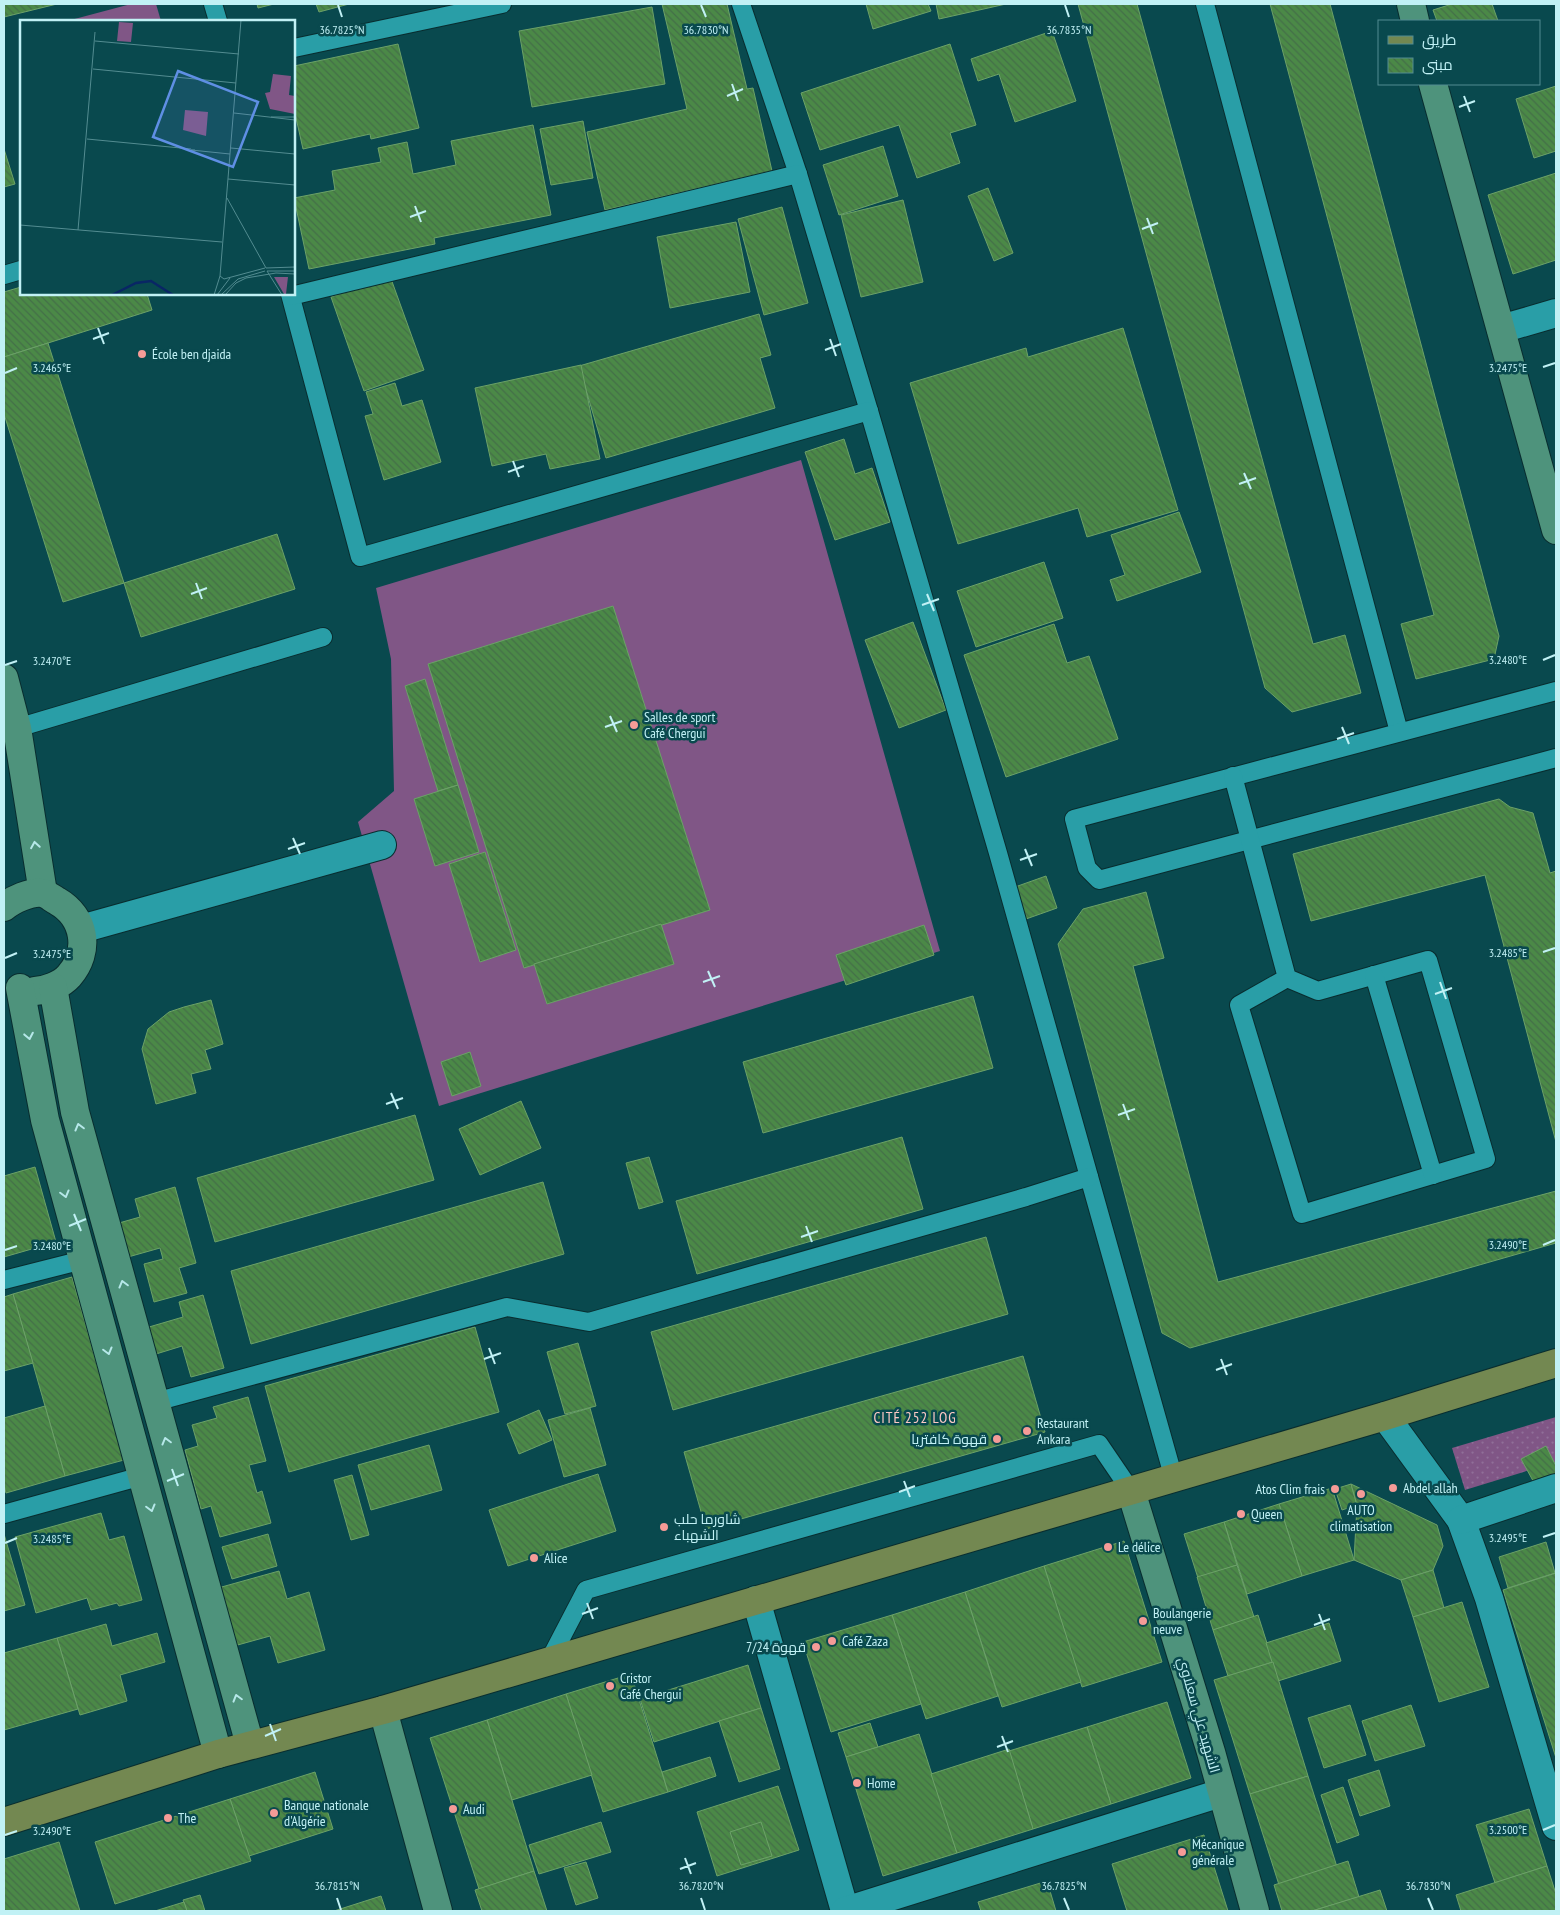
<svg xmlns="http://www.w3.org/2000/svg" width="1560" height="1915" font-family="'PT Sans Narrow',Cairo,sans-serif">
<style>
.grass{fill:url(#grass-dots)}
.pitch{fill:#805686}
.building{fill:url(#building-back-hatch);stroke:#6ca168}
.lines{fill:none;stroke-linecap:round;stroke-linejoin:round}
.lane-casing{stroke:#092d2f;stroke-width:20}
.street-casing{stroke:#092d2f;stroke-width:30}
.secondary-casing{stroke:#092d2f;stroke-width:30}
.primary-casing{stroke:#092d2f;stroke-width:30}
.lane{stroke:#299ea7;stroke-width:18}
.street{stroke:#299ea7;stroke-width:28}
.secondary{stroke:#4e937c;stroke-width:28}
.primary{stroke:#738851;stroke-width:28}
.oneway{stroke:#b6e8e9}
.ticks{fill:none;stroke:#c1f1f5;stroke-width:2}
.poi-dot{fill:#f59b97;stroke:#09494e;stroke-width:2}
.labels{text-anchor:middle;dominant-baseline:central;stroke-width:5;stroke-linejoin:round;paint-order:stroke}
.poi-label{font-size:14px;fill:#c1f1f5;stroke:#09494e;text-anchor:start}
.street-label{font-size:14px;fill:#c1f1f5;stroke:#09494e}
.neighbourhood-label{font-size:15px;letter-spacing:1px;fill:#fdc9c5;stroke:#09494e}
.inset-river{fill:none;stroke:#092665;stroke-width:2.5}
.inset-road{fill:none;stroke:#538c91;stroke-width:1}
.view{fill:#5f8fe4;fill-opacity:0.15;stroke:#5f8fe4;stroke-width:2.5}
.inset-edge{fill:none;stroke:#c1f1f5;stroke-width:2.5}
.ticks-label{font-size:12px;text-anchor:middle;fill:#c1f1f5;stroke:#09494e;stroke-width:5;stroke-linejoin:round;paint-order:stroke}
</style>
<defs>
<pattern id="grass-dots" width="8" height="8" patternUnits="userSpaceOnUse" patternTransform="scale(1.25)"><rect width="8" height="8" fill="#805686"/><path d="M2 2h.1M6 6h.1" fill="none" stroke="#906f98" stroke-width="1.8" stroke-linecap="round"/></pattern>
<pattern id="building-back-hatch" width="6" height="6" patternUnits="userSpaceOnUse" patternTransform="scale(1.25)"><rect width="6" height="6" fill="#4b8947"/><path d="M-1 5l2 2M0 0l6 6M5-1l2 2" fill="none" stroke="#446f48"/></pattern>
</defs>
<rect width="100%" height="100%" fill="#09494e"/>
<polygon class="grass" points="1556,1417 1556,1462 1465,1490 1452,1448"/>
<g class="pitch">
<polygon points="131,4 156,4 161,21 67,21"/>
<polygon points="801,460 940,951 439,1106 358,822 394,791 391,659 376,588"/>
</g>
<g class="building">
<polygon points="4,4 57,4 4,17"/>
<polygon points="257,4 274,4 258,8"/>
<polygon points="316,4 349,4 319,12"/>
<polygon points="662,4 727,4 747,89 753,88 772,171 605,210 587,132 687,109"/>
<polygon points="866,4 928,4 931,11 873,29"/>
<polygon points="936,4 1006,4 939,19"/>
<polygon points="1078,4 1137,4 1313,644 1345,635 1361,693 1292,712 1265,688"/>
<polygon points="1270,4 1330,4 1499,636 1494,659 1416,679 1401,624 1434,615"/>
<polygon points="1452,4 1492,4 1498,21 1437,21 1433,10"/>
<polygon points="652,7 665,84 532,107 519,31"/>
<polygon points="1052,31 1076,101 1015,122 999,74 978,81 971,59"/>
<polygon points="398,44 419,128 371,139 370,134 303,149 294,109 294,66"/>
<polygon points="950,44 976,125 950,133 960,163 917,178 899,125 820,150 801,93"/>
<polygon points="1556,86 1556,151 1534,158 1516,99"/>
<polygon points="583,121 593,178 551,185 540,129"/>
<polygon points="533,125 551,215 434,238 435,244 309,269 294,198 335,190 332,171 381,162 378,148 407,142 413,174 456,165 451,141"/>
<polygon points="883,146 898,196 839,215 823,165"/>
<polygon points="4,149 15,184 4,187"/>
<polygon points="1556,173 1556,260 1513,274 1488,195"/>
<polygon points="988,188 1013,253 994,261 968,196"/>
<polygon points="903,200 923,282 861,297 841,215"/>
<polygon points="782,207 808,303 764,315 738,219"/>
<polygon points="736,222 750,292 670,308 657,237"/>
<polygon points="390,276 424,370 364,391 331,297"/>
<polygon points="21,287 21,294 147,294 152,310 4,357 4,292"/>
<polygon points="759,314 771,355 760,358 775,408 606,458 579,366"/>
<polygon points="1123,328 1178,510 1087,537 1078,508 958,544 910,383 1026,348 1028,357"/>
<polygon points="48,343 124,583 63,602 4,414 4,357"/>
<polygon points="581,365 600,459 550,469 546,454 492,466 475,388"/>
<polygon points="395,383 402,406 422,400 441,462 384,480 365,416 373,414 366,392"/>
<polygon points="844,439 855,474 872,468 890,522 835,540 805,452"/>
<polygon points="1179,512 1201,572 1117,601 1110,580 1125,575 1111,535"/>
<polygon points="277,534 295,589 141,637 124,583"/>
<polygon points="1044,562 1063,618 976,647 957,591"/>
<polygon points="613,606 710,910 524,968 428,664"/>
<polygon points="913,622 946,710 899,728 865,640"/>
<polygon points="1054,624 1067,663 1089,656 1118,739 1006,777 964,655"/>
<polygon points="425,679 458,785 438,791 405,686"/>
<polygon points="458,785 479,852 435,866 414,799"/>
<polygon points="1499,799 1510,807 1533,813 1550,873 1556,871 1556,1142 1485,875 1311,921 1293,854"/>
<polygon points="485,852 516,950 480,962 449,864"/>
<polygon points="1046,876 1057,908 1026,919 1015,887"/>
<polygon points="1146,892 1164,958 1133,966 1218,1282 1556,1191 1556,1243 1190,1348 1162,1333 1058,944 1083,909"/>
<polygon points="661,924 674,964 547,1004 534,964"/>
<polygon points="924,925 934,955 846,985 836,955"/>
<polygon points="973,996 993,1068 763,1133 743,1062"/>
<polygon points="211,1000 223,1044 205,1050 211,1069 191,1074 196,1093 156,1104 142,1049 148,1029 169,1012 184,1007"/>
<polygon points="470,1052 481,1086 452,1096 441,1062"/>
<polygon points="521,1101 541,1148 480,1175 459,1129"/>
<polygon points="415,1115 434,1180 215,1242 197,1178"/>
<polygon points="902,1137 923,1209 697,1274 676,1201"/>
<polygon points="649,1157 663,1202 639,1209 626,1163"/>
<polygon points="35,1167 56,1242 4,1257 4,1176"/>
<polygon points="543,1182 564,1254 251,1344 231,1271"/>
<polygon points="175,1187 196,1263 179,1268 187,1293 154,1302 144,1264 163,1259 160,1248 128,1257 119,1223 140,1217 135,1199"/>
<polygon points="986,1237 1008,1314 673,1410 651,1332"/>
<polygon points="72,1277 124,1460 65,1476 13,1294"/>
<polygon points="13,1294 33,1363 4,1371 4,1297"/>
<polygon points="203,1295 224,1368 191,1377 182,1346 156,1354 149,1327 183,1317 179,1302"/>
<polygon points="475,1327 499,1412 289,1472 265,1386"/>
<polygon points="578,1343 596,1406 565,1414 547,1352"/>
<polygon points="1023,1356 1045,1432 706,1529 684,1452"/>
<polygon points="248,1397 266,1461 249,1465 257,1493 262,1491 271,1523 220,1537 211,1506 201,1509 185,1450 198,1446 192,1425 217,1418 213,1407"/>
<polygon points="45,1406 65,1476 6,1493 4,1485 4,1418"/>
<polygon points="590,1408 606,1465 564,1477 548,1420"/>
<polygon points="539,1410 552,1440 519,1454 507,1424"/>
<polygon points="429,1445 442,1490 371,1510 358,1465"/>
<polygon points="1546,1446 1556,1466 1556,1478 1537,1488 1521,1459"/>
<polygon points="598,1474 616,1531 508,1566 489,1510"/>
<polygon points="352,1475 369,1535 351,1540 334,1480"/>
<polygon points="1351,1484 1357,1505 1342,1510 1335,1489"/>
<polygon points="1351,1484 1437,1525 1443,1546 1433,1570 1401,1580 1354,1560 1357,1505"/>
<polygon points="1332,1488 1354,1560 1302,1576 1279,1504"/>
<polygon points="1279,1504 1302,1576 1247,1594 1224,1522"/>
<polygon points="101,1513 109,1540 124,1536 142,1600 119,1606 117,1603 91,1610 87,1598 36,1613 15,1537"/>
<polygon points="1224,1522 1237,1565 1198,1578 1184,1534"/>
<polygon points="4,1534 25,1605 4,1611"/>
<polygon points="268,1534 277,1566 232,1579 222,1547"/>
<polygon points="1124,1541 1162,1662 1082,1687 1044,1566"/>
<polygon points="1546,1542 1555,1573 1508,1588 1499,1557"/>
<polygon points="1237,1565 1254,1617 1213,1630 1197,1577"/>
<polygon points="1044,1566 1081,1682 1002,1707 965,1592"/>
<polygon points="1433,1570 1444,1608 1413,1617 1401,1580"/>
<polygon points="279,1571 287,1599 309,1592 325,1650 278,1663 270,1636 234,1646 218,1588"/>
<polygon points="1556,1573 1556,1758 1503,1590"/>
<polygon points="965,1592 998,1696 926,1719 892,1615"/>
<polygon points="1462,1602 1489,1687 1439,1702 1413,1617"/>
<polygon points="892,1615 921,1704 831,1732 803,1642"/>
<polygon points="1258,1615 1273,1662 1228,1676 1213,1630"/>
<polygon points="1329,1623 1341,1661 1278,1681 1266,1643"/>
<polygon points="106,1624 112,1646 157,1633 165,1662 120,1675 127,1701 80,1715 57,1638"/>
<polygon points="57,1638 78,1709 4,1730 4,1653"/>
<polygon points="1273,1662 1308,1776 1250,1794 1214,1680"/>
<polygon points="748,1665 761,1708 654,1742 640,1699"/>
<polygon points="631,1674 668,1792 603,1812 566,1694"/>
<polygon points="566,1694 592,1775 512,1800 487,1720"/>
<polygon points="1167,1702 1191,1778 1111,1804 1087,1727"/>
<polygon points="1350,1705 1366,1755 1324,1768 1308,1718"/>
<polygon points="1411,1705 1425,1746 1375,1761 1362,1721"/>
<polygon points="761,1708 780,1769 739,1782 719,1721"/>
<polygon points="487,1720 534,1871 479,1889 430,1738"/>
<polygon points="870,1723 878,1747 846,1757 838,1733"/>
<polygon points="1087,1727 1111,1804 1033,1829 1009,1751"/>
<polygon points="919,1734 957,1853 883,1876 846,1757"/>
<polygon points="1009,1749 1033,1829 957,1853 931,1774"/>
<polygon points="710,1757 716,1776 668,1792 662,1772"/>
<polygon points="1379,1770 1390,1806 1360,1816 1348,1780"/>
<polygon points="315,1772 333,1829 249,1856 230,1799"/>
<polygon points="1308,1776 1338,1870 1280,1888 1250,1794"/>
<polygon points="778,1786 799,1850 717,1876 697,1812"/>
<polygon points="1343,1787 1359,1835 1337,1843 1321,1795"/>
<polygon points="230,1799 251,1861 115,1904 95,1842"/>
<polygon points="1529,1809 1547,1866 1495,1883 1476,1825"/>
<polygon points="601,1822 611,1852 539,1874 529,1845"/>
<polygon points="761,1822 772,1856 741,1865 730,1832"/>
<polygon points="1204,1835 1228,1911 1127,1911 1112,1864"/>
<polygon points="59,1842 80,1911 4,1911 4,1859"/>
<polygon points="1348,1861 1359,1897 1312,1911 1282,1911 1274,1885"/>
<polygon points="586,1862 598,1898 576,1905 564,1868"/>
<polygon points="1547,1866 1556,1894 1556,1911 1461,1911 1456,1895"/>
<polygon points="534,1871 547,1911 482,1911 475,1890"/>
<polygon points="1047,1881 1056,1911 981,1911 978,1902"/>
<polygon points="1380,1890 1387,1911 1312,1911"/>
<polygon points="200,1895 205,1911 187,1911 183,1900"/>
<polygon points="381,1896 386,1911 334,1911"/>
<polygon points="184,1902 187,1911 155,1911"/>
</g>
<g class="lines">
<defs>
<g id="lane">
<polyline points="213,4 218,21"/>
<polyline points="741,4 798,174 869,411 998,853 1174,1479"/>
<polyline points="1205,4 1399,732"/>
<polyline points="294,48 502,4"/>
<polyline points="4,275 21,270"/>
<polyline points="290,294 360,557 869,411"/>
<polyline points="291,296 798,174"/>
<polyline points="1556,691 1074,819 1087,868 1099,880 1556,758"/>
<polyline points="17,728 323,637"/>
<polyline points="1233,776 1287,978 1239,1005 1302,1214 1486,1159 1428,960 1318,991 1287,978"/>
<polyline points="1374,975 1433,1175"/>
<polyline points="4,1280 83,1260"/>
<polyline points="155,1402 507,1307 589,1322 1026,1197 1089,1177"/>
<polyline points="4,1514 142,1476"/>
<polyline points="549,1661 586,1590 1099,1444 1131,1491"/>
</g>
<g id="street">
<polyline points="1501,329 1556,313"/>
<polyline points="81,929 382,845"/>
<polyline points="1385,1416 1461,1520 1489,1598 1556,1826"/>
<polyline points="1461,1520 1556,1488"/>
<polyline points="756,1600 845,1911"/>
<polyline points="845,1911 1221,1793"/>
</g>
<g id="secondary">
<polyline points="1411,4 1415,21"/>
<polyline points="1433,84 1556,530"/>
<polyline points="4,678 17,728 43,893"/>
<path d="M4,907c8,-7 27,-16 39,-14 4,1 10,6 14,8 28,16 34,50 12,75 -8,9 -22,14 -34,15"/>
<polyline points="53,987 75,1112 250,1745"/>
<polyline points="20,988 45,1120 218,1754"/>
<polyline points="1131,1491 1211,1752 1255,1911"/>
<polyline points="383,1710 438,1911"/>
</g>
<polyline id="primary" points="4,1822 218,1754 383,1710 1385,1416 1556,1363"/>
</defs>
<use href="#lane" class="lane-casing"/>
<use href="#street" class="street-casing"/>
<use href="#secondary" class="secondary-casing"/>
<use href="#primary" class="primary-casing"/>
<use href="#lane" class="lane"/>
<use href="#street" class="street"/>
<use href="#secondary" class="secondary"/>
<use href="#primary" class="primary"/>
</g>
<defs><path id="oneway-chevron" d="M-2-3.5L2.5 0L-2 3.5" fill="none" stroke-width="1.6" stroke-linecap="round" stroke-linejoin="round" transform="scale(1.25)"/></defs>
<g class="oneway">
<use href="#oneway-chevron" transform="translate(35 845) rotate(-99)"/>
<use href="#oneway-chevron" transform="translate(29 1036) rotate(79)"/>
<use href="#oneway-chevron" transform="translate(79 1127) rotate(-105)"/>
<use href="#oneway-chevron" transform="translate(65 1194) rotate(75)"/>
<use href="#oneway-chevron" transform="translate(123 1284) rotate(-105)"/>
<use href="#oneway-chevron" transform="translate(108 1351) rotate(75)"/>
<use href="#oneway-chevron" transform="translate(166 1441) rotate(-105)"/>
<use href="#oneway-chevron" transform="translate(151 1508) rotate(75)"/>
<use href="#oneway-chevron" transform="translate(237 1698) rotate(-106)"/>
</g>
<path class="ticks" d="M338,5l4,12M701,5l5,12M1065,5l4,12M732,84l6,17M727,96l16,-7M1464,96l6,16M1459,107l16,-6M415,206l6,16M410,217l16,-6M1147,218l6,16M1142,229l16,-6M98,328l6,16M93,339l16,-6M830,339l6,17M825,350l16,-6M1543,367l12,-4M5,373l12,-5M513,461l6,16M508,472l16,-6M1244,473l7,16M1239,484l17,-6M196,583l6,16M191,594l16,-6M927,594l7,17M922,605l17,-6M1543,660l12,-5M5,665l12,-4M610,716l7,16M605,727l17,-6M1342,727l7,17M1337,739l17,-6M293,838l7,16M288,849l17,-6M1025,849l7,17M1020,860l17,-6M1543,952l12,-4M5,958l12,-5M708,971l7,16M703,982l17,-6M1440,982l6,17M1435,994l17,-6M391,1093l7,16M386,1104l17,-6M1123,1104l6,16M1118,1115l17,-6M74,1214l7,17M69,1226l17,-7M806,1226l6,16M801,1237l17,-6M1543,1245l12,-5M5,1250l12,-4M489,1348l6,16M484,1359l17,-6M1221,1359l6,16M1216,1370l16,-6M172,1469l6,17M167,1481l17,-7M904,1481l6,16M899,1492l16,-6M1543,1537l12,-4M5,1543l12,-5M587,1603l6,16M582,1614l16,-6M1319,1614l6,16M1314,1625l16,-6M270,1724l6,17M265,1736l16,-7M1002,1736l6,16M997,1747l16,-6M1543,1830l12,-5M5,1835l12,-4M685,1858l6,16M680,1869l16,-6M337,1898l4,12M701,1898l4,12M1064,1898l5,12M1428,1898l5,12"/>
<g class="poi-dot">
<circle cx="142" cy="354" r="5"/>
<circle cx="634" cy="725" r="5"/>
<circle cx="1027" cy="1431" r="5"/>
<circle cx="997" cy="1439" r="5"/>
<circle cx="1393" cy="1488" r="5"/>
<circle cx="1335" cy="1489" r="5"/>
<circle cx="1361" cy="1494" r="5"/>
<circle cx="1241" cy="1514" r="5"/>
<circle cx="664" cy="1527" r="5"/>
<circle cx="1108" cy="1547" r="5"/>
<circle cx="534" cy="1558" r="5"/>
<circle cx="1143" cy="1621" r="5"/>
<circle cx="832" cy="1641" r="5"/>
<circle cx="816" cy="1647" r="5"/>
<circle cx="610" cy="1686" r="5"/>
<circle cx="857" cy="1783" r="5"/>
<circle cx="453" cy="1809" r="5"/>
<circle cx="274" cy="1813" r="5"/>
<circle cx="168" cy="1818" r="5"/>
<circle cx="1182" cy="1852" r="5"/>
</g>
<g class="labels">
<g class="poi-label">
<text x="152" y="354">École ben djaida</text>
<text x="644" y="717">Salles de sport<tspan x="644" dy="16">Café Chergui</tspan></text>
<text x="1037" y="1423">Restaurant<tspan x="1037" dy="16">Ankara</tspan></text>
<text x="987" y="1439" text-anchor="end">قهوة كافتريا</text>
<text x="1403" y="1488">Abdel allah</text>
<text x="1325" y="1489" text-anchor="end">Atos Clim frais</text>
<text x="1361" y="1510" text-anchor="middle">AUTO<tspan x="1361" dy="16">climatisation</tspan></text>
<text x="1251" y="1514">Queen</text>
<text x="674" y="1519">شاورما حلب<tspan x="674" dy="16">الشهباء</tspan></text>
<text x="1118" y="1547">Le délice</text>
<text x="544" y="1558">Alice</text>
<text x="1153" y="1613">Boulangerie<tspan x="1153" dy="16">neuve</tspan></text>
<text x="842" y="1641">Café Zaza</text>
<text x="806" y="1647" text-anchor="end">قهوة 7/24</text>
<text x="620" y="1678">Cristor<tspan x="620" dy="16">Café Chergui</tspan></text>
<text x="867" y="1783">Home</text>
<text x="284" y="1805">Banque nationale<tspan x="284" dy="16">d'Algérie</tspan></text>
<text x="463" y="1809">Audi</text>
<text x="178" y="1818">The</text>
<text x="1192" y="1844">Mécanique<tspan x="1192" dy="16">générale</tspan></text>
</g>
<g class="street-label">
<text transform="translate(1199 1715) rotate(74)">الشهيد علي سعلاوي</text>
</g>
<g class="neighbourhood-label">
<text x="915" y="1417">CITÉ 252 LOG</text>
</g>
</g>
<g transform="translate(20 20)">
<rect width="275" height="275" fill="#09494e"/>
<path d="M253,54l18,2 -2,19 6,1v18l-25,-5 -5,-16 5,-1zM254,257h14l-2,17h-2z" fill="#805686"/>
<path d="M99,2l14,1 -2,19 -14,-1zM165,90l23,2 -2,24 -23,-6z" fill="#805686"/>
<path class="inset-river" d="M92,275l24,-12 15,-2 22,14"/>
<path class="inset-road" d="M75,21l144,13M73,49l143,14M214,93l61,7M251,97h24M67,119l104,10M211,128l64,6M175,130h-4l39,4M208,159l67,6M207,178l39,70M0,205l202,17M58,210l17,-198M246,248l29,-1M247,251h28M247,251l15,24M200,256l4,3 41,-11M194,275l6,-19 21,-256M197,275l13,-17M201,275l17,-16 27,-8M205,275l11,-12 10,-5 30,-5 19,1"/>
<path class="view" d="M158,51l80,31 -25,65 -80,-30z"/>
<rect width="275" height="275" class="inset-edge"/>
</g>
<g class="ticks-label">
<text x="1069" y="34">36.7835°N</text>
<text x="342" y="34">36.7825°N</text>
<text x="706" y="34">36.7830°N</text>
<text x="1508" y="372">3.2475°E</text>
<text x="52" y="372">3.2465°E</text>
<text x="1508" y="664">3.2480°E</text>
<text x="52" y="665">3.2470°E</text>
<text x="1508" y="957">3.2485°E</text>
<text x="52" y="958">3.2475°E</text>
<text x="1508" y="1249">3.2490°E</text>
<text x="52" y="1250">3.2480°E</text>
<text x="1508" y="1542">3.2495°E</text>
<text x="52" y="1543">3.2485°E</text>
<text x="1508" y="1834">3.2500°E</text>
<text x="52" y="1835">3.2490°E</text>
<text x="337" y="1890">36.7815°N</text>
<text x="701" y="1890">36.7820°N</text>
<text x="1064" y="1890">36.7825°N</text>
<text x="1428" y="1890">36.7830°N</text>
</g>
<rect width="1560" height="1915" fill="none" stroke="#c1f1f5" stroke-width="10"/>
<rect x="1378" y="20" width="162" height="65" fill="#09494e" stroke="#538c91"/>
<rect x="1388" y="36" width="25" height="8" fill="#738851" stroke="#538c91"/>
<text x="1422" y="45" font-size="15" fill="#c1f1f5">طريق</text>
<rect x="1388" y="58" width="25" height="15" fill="url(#building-back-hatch)" stroke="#538c91"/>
<text x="1422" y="70" font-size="15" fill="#c1f1f5">مبنى</text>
</svg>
